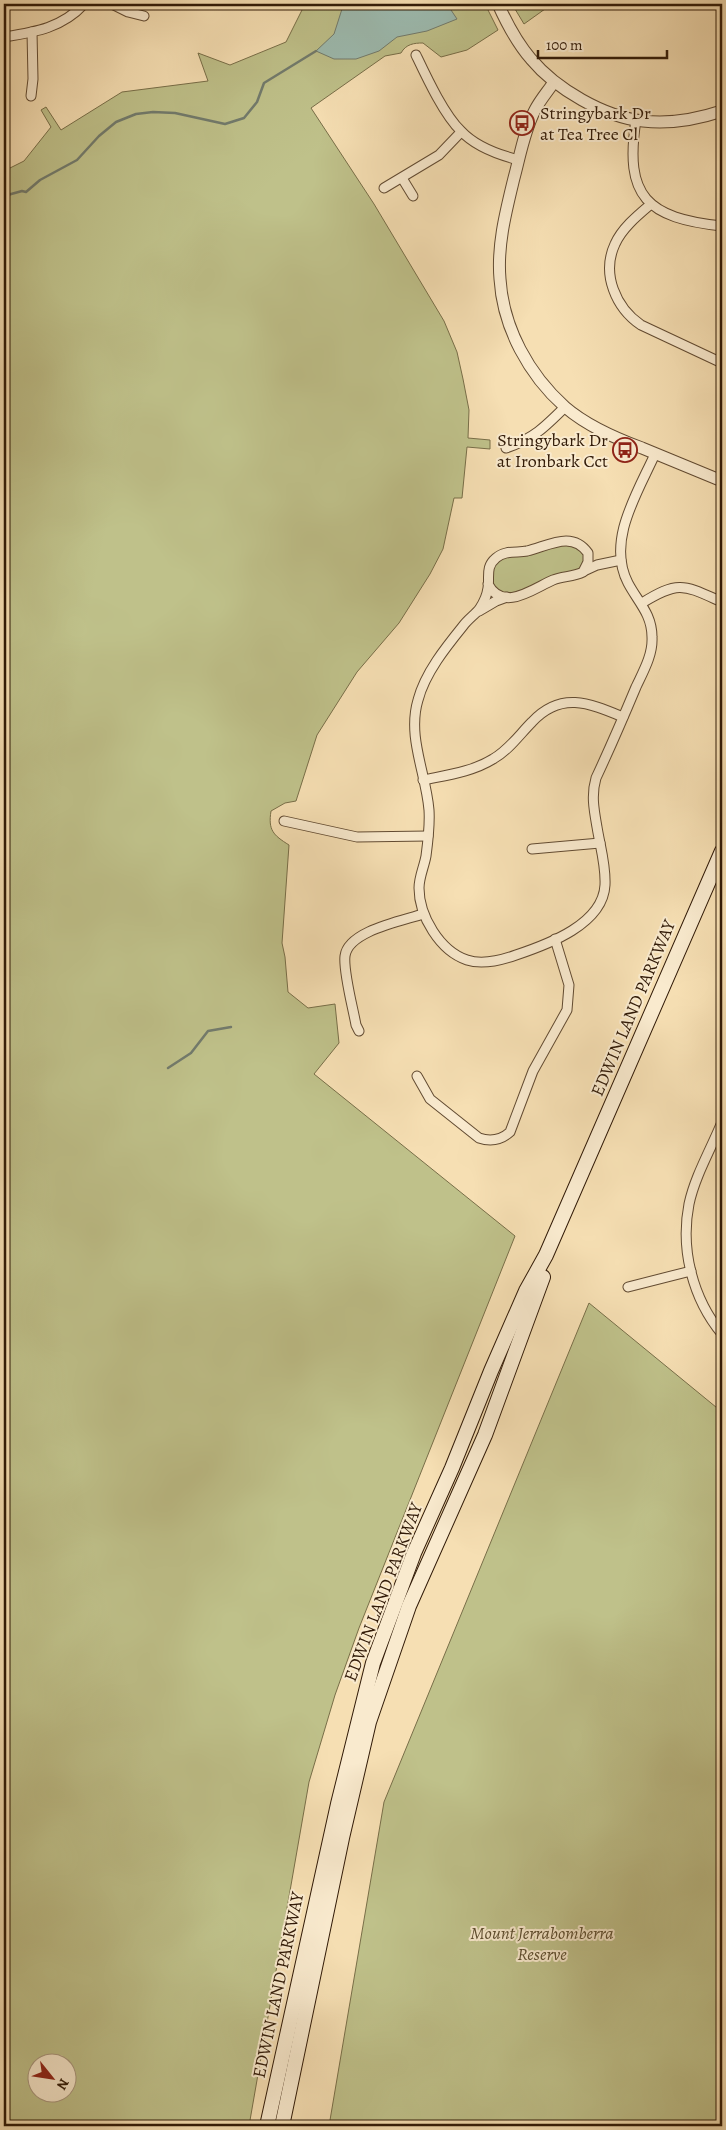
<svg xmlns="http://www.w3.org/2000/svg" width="726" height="2130" font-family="Alegreya,serif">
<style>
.green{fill:#bfc18a;stroke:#786e48;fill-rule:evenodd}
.water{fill:#9dbcb1;stroke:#727b6d}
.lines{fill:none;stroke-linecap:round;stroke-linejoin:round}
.stream{stroke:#727b6d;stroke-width:2.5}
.minor-casing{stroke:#624b32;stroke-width:11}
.tertiary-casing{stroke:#624b32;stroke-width:13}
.secondary-casing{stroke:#311a07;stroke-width:16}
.minor{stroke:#f9eace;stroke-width:9}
.tertiary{stroke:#f9eace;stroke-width:11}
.secondary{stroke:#f9eace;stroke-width:14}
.labels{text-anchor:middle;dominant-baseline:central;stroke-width:4;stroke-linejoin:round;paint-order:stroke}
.poi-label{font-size:18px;fill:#311a07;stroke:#f9eace;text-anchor:start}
.street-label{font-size:18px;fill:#311a07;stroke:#f9eace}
.park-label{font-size:18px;font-style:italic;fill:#5c4c2e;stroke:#f9eace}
</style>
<rect width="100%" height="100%" fill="#f6dfb3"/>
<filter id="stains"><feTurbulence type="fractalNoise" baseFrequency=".004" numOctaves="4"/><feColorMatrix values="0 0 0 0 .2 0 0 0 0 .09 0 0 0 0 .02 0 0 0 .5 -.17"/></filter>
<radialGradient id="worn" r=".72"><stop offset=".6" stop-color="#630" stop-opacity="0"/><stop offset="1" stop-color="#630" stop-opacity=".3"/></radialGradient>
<g class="green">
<path d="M305,4h180l13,26 -31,20 -26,7 -18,-14c-9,0 -17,1 -22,10l-16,3 -74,52 63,96 70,117 13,31 6,27 6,31 -1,28 22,2v9l-23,-2 -5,51h-8l-11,51 -13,25 -31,49 -42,49 -40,63 -21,66 -11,2 -14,8c-3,19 2,24 18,34l-7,98 3,14 3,35 20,16 27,-4 4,39 -25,31 201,162 -156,392 -24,67 -26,87 -60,344h-245v-1955l20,-10 27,-34 -10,-17 5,-3 15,23 61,-38 86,-11 -10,-28 32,12 56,-23zM38,2062h30v30h-30z"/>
<polygon points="512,4 552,4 524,24"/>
<path d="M571,545l10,5 4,6 -4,13 -66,25c-7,-1 -14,0 -19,-5 -8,-8 -5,-26 5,-31 22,-8 48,-12 70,-13z"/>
<polygon points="589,1303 722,1412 722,2126 329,2126 384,1802"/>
</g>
<polygon class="water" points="349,4 447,4 457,19 427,31 397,37 379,51 356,59 334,59 316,51 334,34 342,9"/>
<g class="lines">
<g class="stream">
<polyline points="4,196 22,191 26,192 40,180 77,160 99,136 116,122 136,114 153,112 175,113 225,124 244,118 257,102 264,83 316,51"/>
<polyline points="168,1068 191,1053 208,1031 231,1027"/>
</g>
<defs>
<g id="minor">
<polyline points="112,4 128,12 144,16"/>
<path d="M4,37c31,-5 58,-9 80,-33"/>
<path d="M416,55c10,21 28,60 45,76 14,15 38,24 58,29"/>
<polyline points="31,96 33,79 32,32"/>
<path d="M636,120c-12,77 11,98 86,106"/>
<polyline points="402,178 413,196"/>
<polyline points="384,188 439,155 461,132"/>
<path d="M651,204c-13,11 -29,24 -36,40 -14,30 1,64 26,81l81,38"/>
<path d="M506,448c27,-9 39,-21 59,-41"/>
<polyline points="584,571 597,565 621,560"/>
<path d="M488,584c15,29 46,4 65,-4 10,-4 20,-3 30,-8l5,-10v-9c-16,-23 -40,-7 -61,-2 -10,2 -22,-1 -31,7 -11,9 -6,19 -8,30 -1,7 -4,14 -8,20 -4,6 -12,11 -17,18 -17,21 -38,47 -45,74 -11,37 8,73 11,110 1,15 -1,31 -3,46 -2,11 -7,21 -7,32 0,28 21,63 48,72 15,5 35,0 49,-5 33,-11 87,-31 89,-70 1,-20 -5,-39 -8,-58 -3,-17 -6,-32 -1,-49 14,-30 27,-60 40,-91 7,-15 17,-32 16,-50 0,-23 -14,-35 -24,-54 -22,-42 10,-91 27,-129"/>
<path d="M642,603c37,-23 42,-18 80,-1"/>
<polyline points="479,611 496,601 507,597"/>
<path d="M423,780c24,-5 49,-8 70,-21 16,-9 26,-24 39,-37 29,-31 57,-19 91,-5"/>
<polyline points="284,821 357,837 428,836"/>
<polyline points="532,849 600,843"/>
<path d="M359,1031l-3,-6c-3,-17 -13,-54 -11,-69 3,-25 57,-35 78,-42"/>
<path d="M417,1076l13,23 49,39c12,4 22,2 31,-6l23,-61 34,-61 2,-25 -14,-46"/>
<path d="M722,1122c-11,27 -27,54 -33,82 -9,46 4,95 33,130"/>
<polyline points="628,1287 691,1271"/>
</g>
<g id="tertiary">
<path d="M498,4c9,20 19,39 33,55 25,30 73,58 112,62 26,3 55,-2 79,-10"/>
<path d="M554,82c-6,9 -14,18 -19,28 -11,21 -15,46 -21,68 -8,33 -17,67 -14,101 3,49 29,96 65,128 22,19 50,31 77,41 27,11 53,22 80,33"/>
</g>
<g id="secondary">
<polyline points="267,2126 338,1804 373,1663 414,1553 452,1468 491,1371 526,1291 546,1255 722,851"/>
<polyline points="282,2126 342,1838 369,1722 409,1606 485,1435 543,1277"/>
</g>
</defs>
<use href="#minor" class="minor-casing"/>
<use href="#tertiary" class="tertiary-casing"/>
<use href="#secondary" class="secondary-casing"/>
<use href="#minor" class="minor"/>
<use href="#tertiary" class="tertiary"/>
<use href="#secondary" class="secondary"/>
</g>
<defs>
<symbol id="bus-ring" viewBox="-11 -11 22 22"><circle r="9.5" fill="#f9eace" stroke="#8f2418" stroke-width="1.5"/><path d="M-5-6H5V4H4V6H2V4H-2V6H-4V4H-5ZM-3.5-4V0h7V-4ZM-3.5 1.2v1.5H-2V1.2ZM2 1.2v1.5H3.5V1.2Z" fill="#8f2418"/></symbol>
</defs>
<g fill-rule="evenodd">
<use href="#bus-ring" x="508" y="109" width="28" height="28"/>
<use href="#bus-ring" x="611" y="436" width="28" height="28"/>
</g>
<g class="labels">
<g class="poi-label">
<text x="540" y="113">Stringybark Dr<tspan x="540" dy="21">at Tea Tree Cl</tspan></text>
<text x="608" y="440" text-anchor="end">Stringybark Dr<tspan x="608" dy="21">at Ironbark Cct</tspan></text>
</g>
<g class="street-label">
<text transform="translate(633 1008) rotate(-67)">EDWIN LAND PARKWAY</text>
<text transform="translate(383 1592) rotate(-69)">EDWIN LAND PARKWAY</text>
<text transform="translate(278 1985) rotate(-78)">EDWIN LAND PARKWAY</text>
</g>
<g class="park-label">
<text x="542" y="1933">Mount Jerrabomberra<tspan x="542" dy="21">Reserve</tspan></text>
</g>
</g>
<rect width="726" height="2130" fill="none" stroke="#f6dfb3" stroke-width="20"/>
<rect x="5" y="5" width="716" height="2120" fill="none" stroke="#311a07" stroke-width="2.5"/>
<rect x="10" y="10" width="706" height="2110" fill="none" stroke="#311a07"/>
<g transform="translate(52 2078) rotate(120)"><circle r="24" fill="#f9eace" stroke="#a9977e"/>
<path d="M0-4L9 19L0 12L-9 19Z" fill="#8f2418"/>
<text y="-8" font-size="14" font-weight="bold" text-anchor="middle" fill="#311a07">N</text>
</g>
<path d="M538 50v8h129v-8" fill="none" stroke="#311a07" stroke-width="2.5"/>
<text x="546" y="50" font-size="15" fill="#311a07" stroke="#f9eace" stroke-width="4" paint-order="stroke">100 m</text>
<rect width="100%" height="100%" filter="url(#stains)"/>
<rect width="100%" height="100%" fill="url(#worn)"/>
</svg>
